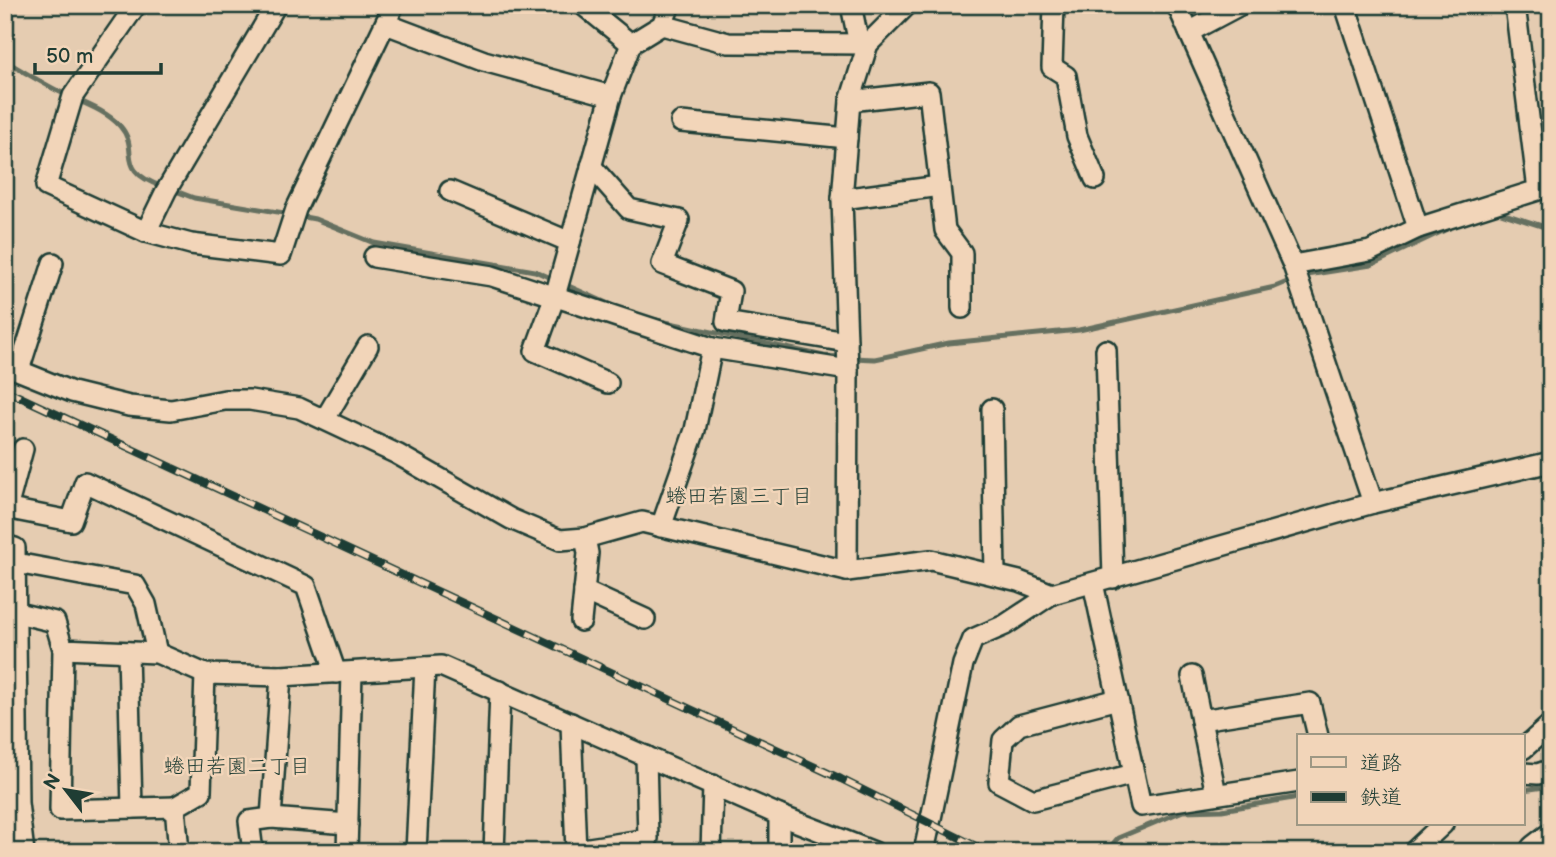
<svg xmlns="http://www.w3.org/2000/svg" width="1556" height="857" font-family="'Balsamiq Sans','Klee One',sans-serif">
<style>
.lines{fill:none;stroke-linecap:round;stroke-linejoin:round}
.stream{stroke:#656f60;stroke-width:5}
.minor-casing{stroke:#1f3d34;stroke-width:24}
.motorway-casing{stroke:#1f3d34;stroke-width:40}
.minor{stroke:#f2d5b9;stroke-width:19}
.motorway{stroke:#f2d5b9;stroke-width:35}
.rail-casing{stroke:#1f3d34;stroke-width:8}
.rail{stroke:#f2d5b9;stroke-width:5;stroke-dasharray:16;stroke-linecap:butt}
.labels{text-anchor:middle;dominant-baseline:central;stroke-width:5;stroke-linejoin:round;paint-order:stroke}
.neighbourhood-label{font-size:21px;fill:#1f3d34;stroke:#f2d5b9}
</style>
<rect width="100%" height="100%" fill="#e5ccb1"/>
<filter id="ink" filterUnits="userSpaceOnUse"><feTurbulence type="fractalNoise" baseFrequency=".0143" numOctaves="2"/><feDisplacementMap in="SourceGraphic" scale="14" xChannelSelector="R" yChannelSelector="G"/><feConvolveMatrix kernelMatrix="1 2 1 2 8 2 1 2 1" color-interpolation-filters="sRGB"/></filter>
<g filter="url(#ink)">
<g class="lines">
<g class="stream">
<path d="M5,61c18,10 35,21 53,30 19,10 47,18 62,35 22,25 -8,43 43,61"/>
<polyline points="173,190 194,198 290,214"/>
<polyline points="1495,211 1551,229"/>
<polyline points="299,216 315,219 374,243 535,271 611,305"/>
<polyline points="1301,276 1371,265 1447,229"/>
<polyline points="656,320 824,356 842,357"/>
<polyline points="852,358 875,359 949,343 1079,330 1275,287 1292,280"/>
<polyline points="1523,790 1551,786"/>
<polyline points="1106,852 1118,838 1183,811 1222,810 1299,797"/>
</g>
<defs>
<g id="minor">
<polyline points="136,5 73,96 46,186 146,232 191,244 281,255 296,209 394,5"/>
<polyline points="583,5 631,44"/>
<polyline points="851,5 859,44"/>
<polyline points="1054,5 1052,67 1066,76 1077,136 1095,179"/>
<polyline points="1177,5 1293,265 1373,503"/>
<polyline points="386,24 484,61 611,96"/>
<polyline points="662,25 728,43 868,44"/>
<polyline points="1189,32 1240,5"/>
<polyline points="850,101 929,92 945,230 962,253 962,308"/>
<polyline points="681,122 847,138"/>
<polyline points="591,166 629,209 679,220 662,264 731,291 726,322 847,342"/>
<polyline points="450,191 570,242"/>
<polyline points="842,199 940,186"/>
<polyline points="1418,228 1538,190 1515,5"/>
<polyline points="146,232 166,191 276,5"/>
<polyline points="374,257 492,276 712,348 848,370"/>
<polyline points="1293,265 1370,251 1418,228 1345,5"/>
<polyline points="1106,350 1113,578"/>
<polyline points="5,365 72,392 129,406 171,410 225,400 250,400 299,408 397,454 511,519 560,540 585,538 642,522 847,571 931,560 1019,581 1052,594"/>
<polyline points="19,370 53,263"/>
<polyline points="608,383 535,351 555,296 611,96 631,44 662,25 670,5"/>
<polyline points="992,409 995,575"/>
<polyline points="325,419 368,346"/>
<polyline points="5,508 71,521 85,482 306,586 336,673"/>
<polyline points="7,509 23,449"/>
<polyline points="661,527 695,430 712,348"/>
<polyline points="5,545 15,548 18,803 24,852"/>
<polyline points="16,563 135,585 146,604 157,653"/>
<polyline points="847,571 848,370 842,199 850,101 868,44 907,5"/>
<polyline points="1093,583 1141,806 1299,782"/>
<polyline points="584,591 645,619"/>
<polyline points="5,610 55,622 63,649 157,653 205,674 281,676 441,666 779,815 874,852"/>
<polyline points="581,621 588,553 585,538"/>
<polyline points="63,649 60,810 175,807"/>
<polyline points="128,652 132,808"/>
<polyline points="1192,676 1216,794"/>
<polyline points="1118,699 1019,725 1003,740 999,782 1033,800 1134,774"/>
<polyline points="1201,720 1310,703 1318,736"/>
<polyline points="571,723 576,852"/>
<polyline points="1523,749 1551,724"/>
<polyline points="1523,773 1538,774 1551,769"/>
<polyline points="271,818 281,676"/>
<polyline points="576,850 648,839 646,756"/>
<polyline points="179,852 175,807 201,792 205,674"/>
<polyline points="253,852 249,821 271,818 348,824"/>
<polyline points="347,852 352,672"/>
<polyline points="416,852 425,667"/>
<polyline points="494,852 500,691"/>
<polyline points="711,852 713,785"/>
<polyline points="779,852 779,815"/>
<polyline points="924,852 963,664 973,639 1005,625 1052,594 1373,503 1551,462"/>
<polyline points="1413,852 1443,824"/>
</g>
<polyline id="motorway" points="1538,852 1551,842"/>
</defs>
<use href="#minor" class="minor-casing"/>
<use href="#motorway" class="motorway-casing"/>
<use href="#minor" class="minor"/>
<use href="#motorway" class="motorway"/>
<defs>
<polyline id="rail" points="5,390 841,779 988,852"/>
</defs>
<use href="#rail" class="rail-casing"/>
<use href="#rail" class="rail"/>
</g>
</g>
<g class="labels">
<g class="neighbourhood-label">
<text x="739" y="496">蜷田若園三丁目</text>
<text x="237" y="766">蜷田若園二丁目</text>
</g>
</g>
<rect width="1556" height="857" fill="none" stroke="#f2d5b9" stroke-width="28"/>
<rect x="14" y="14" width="1528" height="829" fill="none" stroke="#1f3d34" stroke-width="2.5" filter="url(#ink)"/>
<rect x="1297" y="734" width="228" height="91" fill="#f2d5b9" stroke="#9e9884" stroke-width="2"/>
<rect x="1311" y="757" width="35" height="10" fill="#f2d5b9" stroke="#9e9884" stroke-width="2"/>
<text x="1360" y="770" font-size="21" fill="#1f3d34">道路</text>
<rect x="1311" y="792" width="35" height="10" fill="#1f3d34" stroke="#9e9884" stroke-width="2"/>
<text x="1360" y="804" font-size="21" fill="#1f3d34">鉄道</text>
<g transform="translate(66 790) rotate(301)" stroke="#f2d5b9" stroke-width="5" paint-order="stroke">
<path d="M0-5L12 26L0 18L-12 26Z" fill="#1f3d34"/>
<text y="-10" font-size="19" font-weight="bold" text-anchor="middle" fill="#1f3d34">N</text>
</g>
<path d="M35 63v10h126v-10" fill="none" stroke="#1f3d34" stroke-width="3.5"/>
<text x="46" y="63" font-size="21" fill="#1f3d34" stroke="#f2d5b9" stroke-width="5" paint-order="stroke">50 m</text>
</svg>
